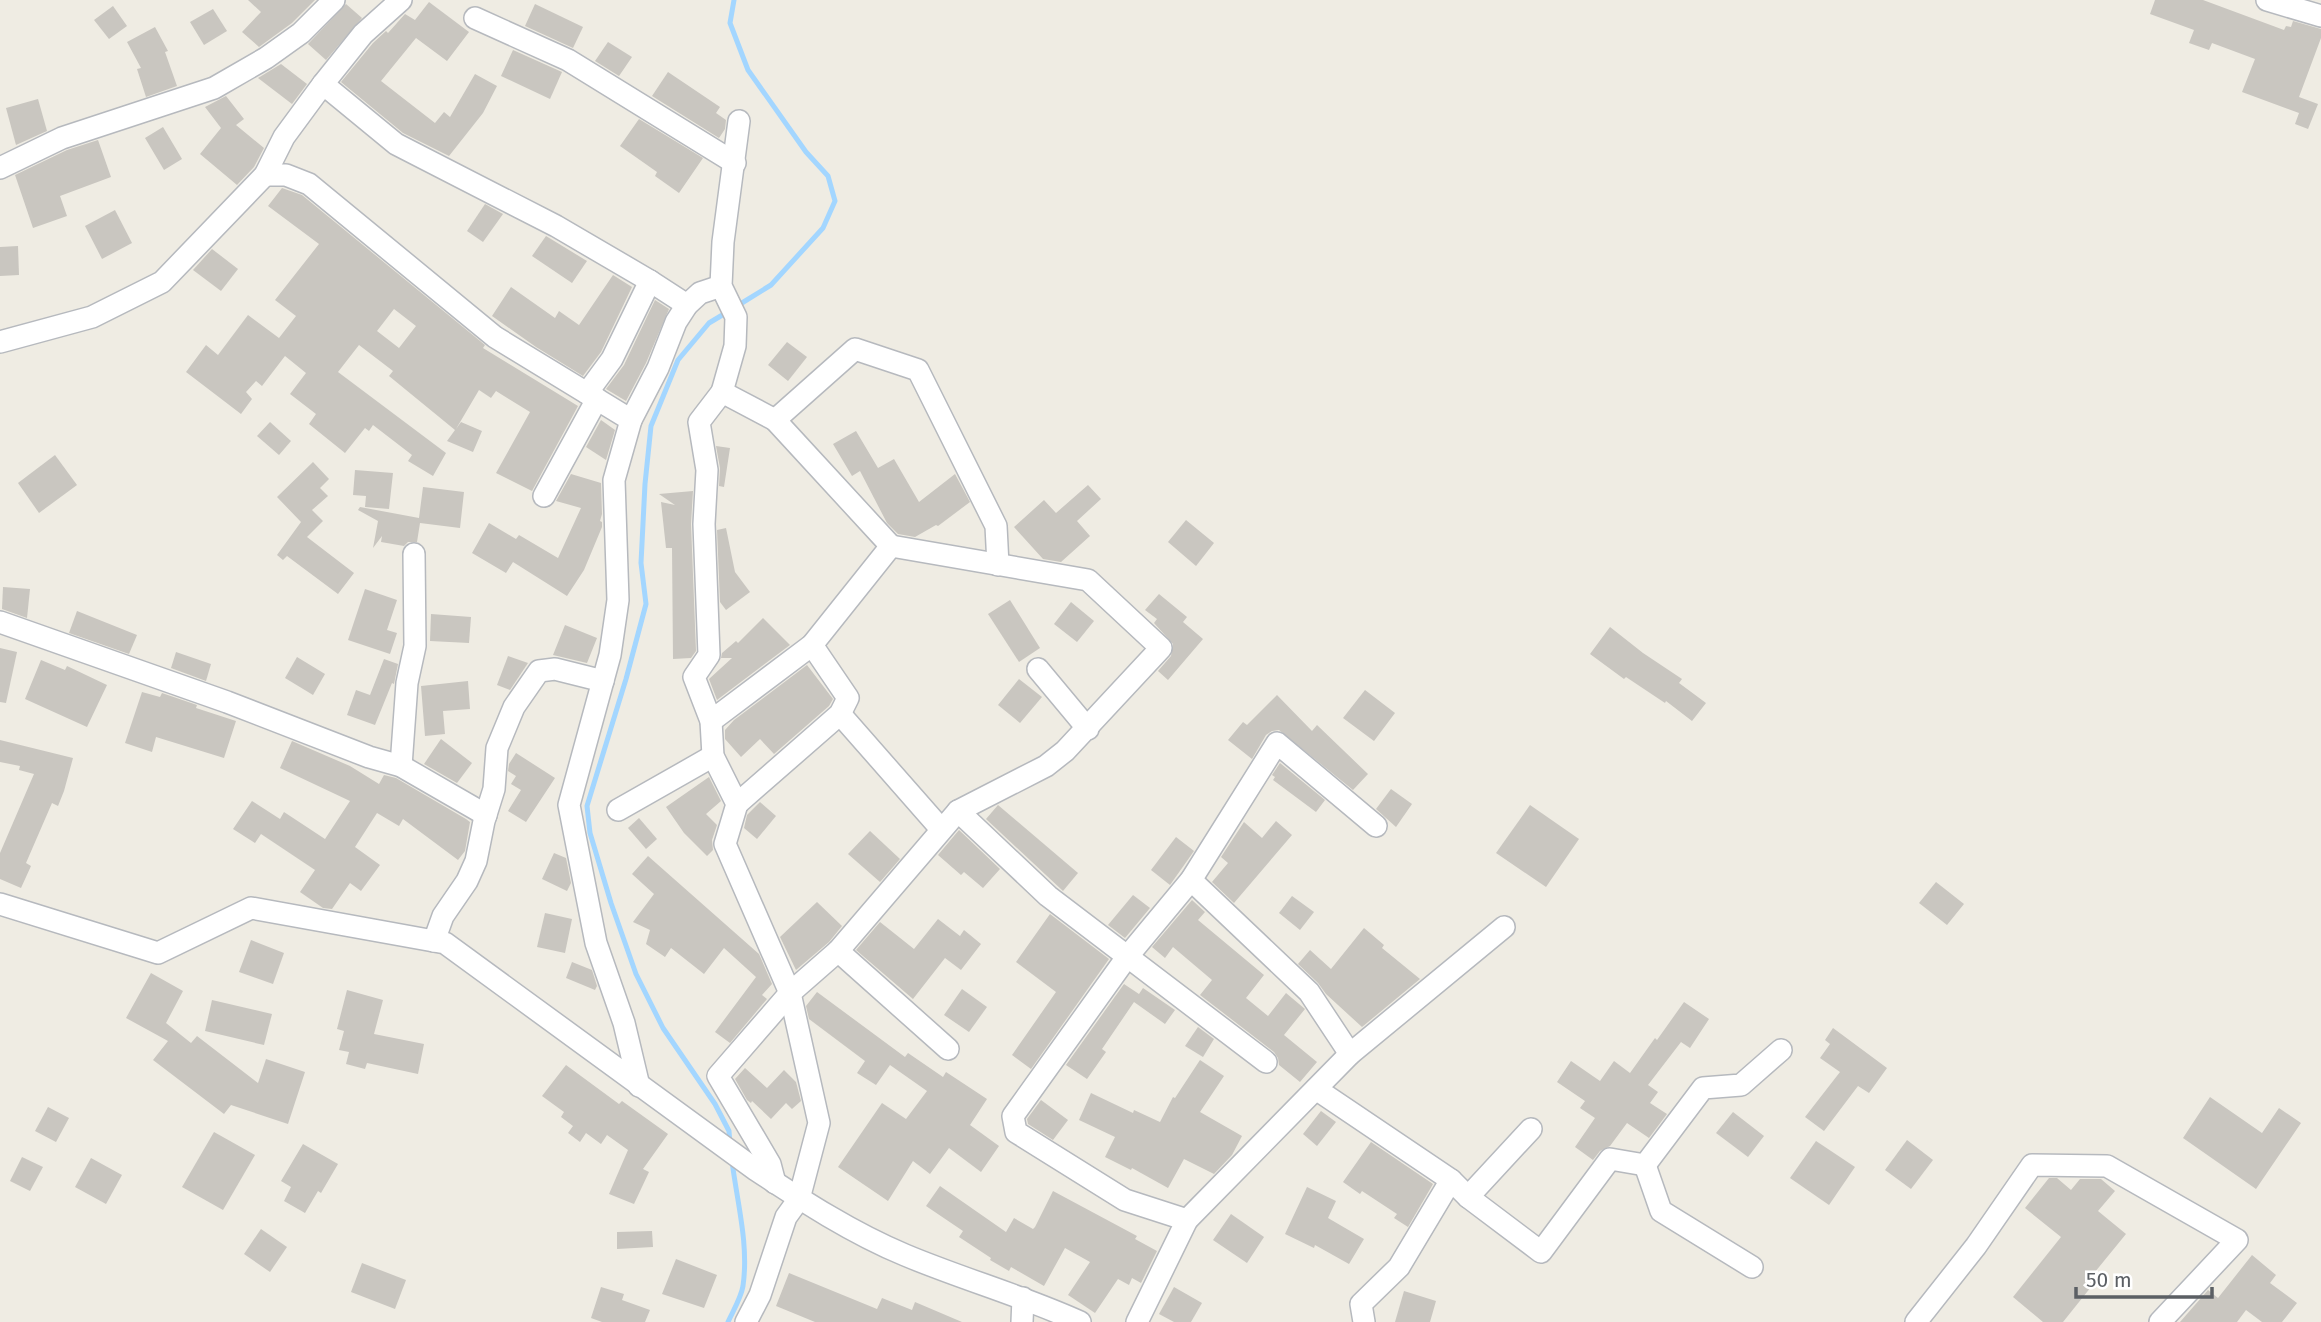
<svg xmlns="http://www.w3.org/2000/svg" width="2321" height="1322" font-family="'Fira Sans',sans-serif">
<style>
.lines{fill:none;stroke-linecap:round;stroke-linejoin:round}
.stream{stroke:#a3d6ff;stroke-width:5}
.building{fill:#c9c6c0;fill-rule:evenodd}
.minor-casing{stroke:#b6b9be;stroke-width:24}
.minor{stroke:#fff;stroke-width:21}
</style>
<rect width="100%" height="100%" fill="#efece3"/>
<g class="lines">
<g class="stream">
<polyline points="734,0 730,23 748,70 806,152 828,176 835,201 823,228 771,285 737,306"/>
<polyline points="729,311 709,323 678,360 651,426 645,484 641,563 646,604 626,679 587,806 590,833 611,903 636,974 663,1028 715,1104 729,1131 730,1144"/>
<path d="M728,1322c5,-11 13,-24 15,-36 6,-42 -6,-84 -11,-125"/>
</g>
</g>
<g class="building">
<polygon points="248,0 315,0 292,23 259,47 242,32 261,12"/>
<polygon points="2155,0 2203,0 2284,30 2286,26 2291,27 2293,21 2321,29 2321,38 2299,97 2318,104 2308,129 2295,124 2299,113 2242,92 2255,59 2212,43 2209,50 2189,43 2194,30 2150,14"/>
<polygon points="429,2 469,32 447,61 416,38 381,81 435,123 444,112 450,117 475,74 497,86 483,113 449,156 403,133 341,82 373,43 386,31 388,33 405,14 415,20"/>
<polygon points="346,4 362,18 326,60 308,44"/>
<polygon points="535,4 583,27 573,48 525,26"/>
<polygon points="113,6 127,26 109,39 94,20"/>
<polygon points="213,9 227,31 204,45 190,22"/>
<polygon points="155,27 168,51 165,52 177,86 146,97 137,69 141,68 127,42"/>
<polygon points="608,42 632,57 619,76 595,61"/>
<polygon points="513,50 562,72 550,99 501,76"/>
<polygon points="281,64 307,84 292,104 258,78"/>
<polygon points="668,72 720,107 716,113 726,120 725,129 719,138 652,96"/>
<polygon points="226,96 244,119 236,125 264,148 254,167 237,185 200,154 221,128 205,107"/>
<polygon points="38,99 47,131 16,145 6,108"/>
<polygon points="639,119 703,158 679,193 655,176 657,172 620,146"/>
<polygon points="163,127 182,159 164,170 145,138"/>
<polygon points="98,140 111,177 60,196 67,216 33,228 15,175 67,150"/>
<path d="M282,188l20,7 183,150 -2,3 95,58 -46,85 -36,-18 34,-61 -34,-21 -5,7 -12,-8 -23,39 5,-7 21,9 -9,21 -26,-11 8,-11 -66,-54 4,-5 -34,-26 -21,27 108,81 -13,23 -25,-15 4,-6 -39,-30 -4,6 -4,-3 -20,25 -36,-29 7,-10 -26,-20 16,-21 -21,-17 -23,30 -6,-5 -10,11 6,7 -11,15 -55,-42 20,-27 12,10 30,-40 31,23 17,-22 -21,-16 44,-56 -51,-38zM394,309l22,17 -17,22 -22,-17z"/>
<polygon points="485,204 503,214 483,242 467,231"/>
<polygon points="115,210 132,243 102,259 85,226"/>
<polygon points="546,236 587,261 572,283 532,256"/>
<polygon points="18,246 19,275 0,276 0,247"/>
<polygon points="212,249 238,269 221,291 193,270"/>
<polygon points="613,275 632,287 601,352 583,376 536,347 492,316 511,287 555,318 559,311 579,325"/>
<polygon points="655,300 669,309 646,363 626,401 606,389 624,365"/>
<polygon points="787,342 807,357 788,381 768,365"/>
<polygon points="601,420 615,430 606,460 586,447"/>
<polygon points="270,422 291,441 279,455 257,436"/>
<polygon points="856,431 878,468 894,459 919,502 955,474 970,502 938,526 936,525 915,537 898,534 887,523 860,471 852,476 833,444"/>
<polygon points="716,446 730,448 724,487 719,486 720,468"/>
<polygon points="55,455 77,485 39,513 18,483"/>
<polygon points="313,462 329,479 320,488 328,496 312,510 323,521 307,537 354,573 338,594 287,556 283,560 277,555 301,522 277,497"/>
<polygon points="355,470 393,473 389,509 365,507 366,496 353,495"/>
<polygon points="571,474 601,483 602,514 600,521 602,522 602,527 584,570 567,596 513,562 506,573 472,553 489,523 516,539 519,535 558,558 581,508 556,501"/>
<polygon points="1088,485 1101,499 1077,521 1090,536 1061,562 1043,559 1014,527 1044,500 1056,513"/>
<polygon points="423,487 464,492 460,528 420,523 417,542 408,542 404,546 381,542 382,536 373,548 378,521 358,510 360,507 419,518"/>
<polygon points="693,491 691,524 696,651 691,658 673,659 672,548 666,548 661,502 675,505 659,494"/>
<polygon points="1186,520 1214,543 1196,566 1168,542"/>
<polygon points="726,528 735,572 750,592 726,610 720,602 717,530"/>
<polygon points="3,587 30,589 27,618 2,609"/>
<polygon points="365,589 397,600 387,630 397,633 390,654 348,640"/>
<polygon points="1159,594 1187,617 1183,622 1203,639 1168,680 1158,671 1171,656 1173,644 1154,623 1157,619 1145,610"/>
<polygon points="1010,600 1040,648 1019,662 988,614"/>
<polygon points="1071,602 1094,621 1077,642 1054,624"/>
<polygon points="77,611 137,635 129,654 69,633"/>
<polygon points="431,614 471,617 469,643 430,641"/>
<polygon points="763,618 790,645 717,700 709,679 732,658 721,658 722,653 736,641 738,643"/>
<polygon points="565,625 597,638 587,663 553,655"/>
<polygon points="1610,627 1643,653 1682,679 1679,683 1706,703 1692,721 1666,701 1665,703 1626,677 1624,679 1590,654"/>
<polygon points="0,648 17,652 6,703 0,702"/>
<polygon points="176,652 211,664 206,681 171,668"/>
<polygon points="508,656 528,663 510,690 497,685"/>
<polygon points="297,657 325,674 313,695 285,678"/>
<polygon points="384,659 398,664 394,684 392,683 375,725 347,715 356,690 370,695"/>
<polygon points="41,660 65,670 67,666 107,685 87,727 25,699"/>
<polygon points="807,665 833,699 829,706 774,754 760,739 741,757 725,739 725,730 734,720"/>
<polygon points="1019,679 1042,697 1020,723 998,705"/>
<polygon points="468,681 470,709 443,711 445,734 425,736 421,686"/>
<polygon points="1365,690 1395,713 1374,741 1343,718"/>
<polygon points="142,692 160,697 162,693 197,705 196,708 236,721 224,758 156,737 152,752 125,743"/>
<polygon points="1277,695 1312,731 1317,725 1368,774 1353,790 1279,730 1272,731 1266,735 1252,759 1228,740 1243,722 1247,725"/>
<polygon points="441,739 472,763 457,783 424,764"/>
<polygon points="0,740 73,758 64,791 58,806 52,803 26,863 31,866 21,888 0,879 0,853 34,774 19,770 20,766 0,762"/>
<polygon points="292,741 350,766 379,784 384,775 396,778 466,819 470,822 465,851 458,860 403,819 399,826 377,813 355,847 380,865 361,891 350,883 332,909 323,908 300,892 315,870 261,834 255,843 233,829 252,801 280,819 284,812 325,839 350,801 280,768"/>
<polygon points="516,753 555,778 526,822 508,811 521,790 511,784 516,776 508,771 509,764"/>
<polygon points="1280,763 1325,800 1316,812 1273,780 1275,777 1272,775"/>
<polygon points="709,777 721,801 706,814 717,825 712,840 713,850 707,856 684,833 666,807"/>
<polygon points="1391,789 1412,804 1396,827 1376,809"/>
<polygon points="760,802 776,816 757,839 744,828 747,815"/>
<polygon points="998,805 1078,873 1063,891 986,819"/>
<polygon points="1530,805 1579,839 1546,887 1496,853"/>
<polygon points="639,818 657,839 646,849 628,828"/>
<polygon points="1276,821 1292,835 1234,903 1212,882 1228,863 1221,857 1244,822 1262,838"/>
<polygon points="959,830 1000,869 983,888 964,872 961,875 938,855"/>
<polygon points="870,831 900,859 880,882 848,854"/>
<polygon points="1176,837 1194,851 1170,885 1151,870"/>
<polygon points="554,853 566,858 571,883 567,891 542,879"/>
<polygon points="648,856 759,954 772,984 762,995 767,999 730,1043 715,1032 756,977 724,948 704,974 671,948 665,957 646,944 650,930 633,922 654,894 632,874"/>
<polygon points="1936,882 1964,904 1947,925 1919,903"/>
<polygon points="1133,895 1150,908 1125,938 1108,925"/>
<polygon points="1292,896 1314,912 1300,930 1279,913"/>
<polygon points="1192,900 1205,912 1198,920 1264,975 1246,998 1268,1016 1286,993 1305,1009 1284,1035 1317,1062 1300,1082 1279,1065 1278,1058 1274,1052 1200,995 1212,980 1173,947 1165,958 1152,947"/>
<polygon points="817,902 842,926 829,942 796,970 780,937"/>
<polygon points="545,913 572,919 565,953 537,947"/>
<polygon points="1050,914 1109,959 1031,1069 1012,1055 1056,992 1016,962"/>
<polygon points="938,919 960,936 964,930 981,944 961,970 945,958 913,999 856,950 880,922 914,949"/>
<polygon points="1364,928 1384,945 1382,948 1420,979 1362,1027 1326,994 1318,983 1298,964 1310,950 1331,969"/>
<polygon points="251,940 284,953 273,984 239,972"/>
<polygon points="572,962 592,970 597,986 595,990 566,978"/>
<polygon points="151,973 183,991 166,1023 191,1043 197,1036 258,1083 266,1059 305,1072 288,1124 231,1105 224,1114 153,1060 168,1041 126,1018"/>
<polygon points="1124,984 1139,994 1143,988 1175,1010 1165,1024 1134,1002 1102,1049 1106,1052 1087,1079 1066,1065"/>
<polygon points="962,989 987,1007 969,1032 944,1015"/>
<polygon points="347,990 383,1000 374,1034 424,1044 418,1074 367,1063 365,1069 346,1064 349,1052 339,1050 344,1031 337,1029"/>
<polygon points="817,992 905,1057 908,1053 943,1077 946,1072 987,1099 970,1125 999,1146 981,1172 949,1148 930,1174 913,1161 888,1201 838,1167 882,1103 906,1119 927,1091 890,1065 876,1085 857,1073 865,1061 809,1019 806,1006"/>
<polygon points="212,1000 272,1014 264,1045 205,1031"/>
<polygon points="1684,1002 1709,1019 1690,1048 1681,1042 1648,1085 1658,1092 1650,1103 1667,1114 1649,1138 1627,1123 1610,1146 1600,1151 1593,1160 1575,1147 1595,1118 1580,1108 1585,1101 1557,1082 1571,1061 1600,1081 1614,1061 1630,1073 1655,1038 1657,1040"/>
<polygon points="1198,1027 1214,1039 1203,1057 1185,1046"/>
<polygon points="1833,1028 1887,1068 1869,1093 1858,1086 1824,1131 1805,1117 1840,1072 1820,1058 1830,1044 1825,1040"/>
<polygon points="1200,1060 1224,1076 1200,1112 1242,1136 1232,1155 1214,1174 1184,1159 1168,1188 1132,1168 1131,1170 1105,1157 1115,1137 1079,1120 1091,1093 1133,1113 1134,1110 1160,1122 1173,1097 1175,1098"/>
<polygon points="566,1065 619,1104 622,1101 668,1134 643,1169 649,1172 634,1204 609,1194 628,1150 607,1135 601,1144 586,1133 580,1142 568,1133 573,1126 561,1117 564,1112 542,1096"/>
<polygon points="745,1068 767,1088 784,1070 796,1082 801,1101 792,1109 786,1103 771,1119 752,1101 751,1103 747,1100 735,1079"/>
<polygon points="2210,1097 2262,1133 2279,1108 2301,1123 2256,1189 2183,1138"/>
<polygon points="1041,1100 1068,1120 1053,1140 1028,1124 1027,1119"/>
<polygon points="48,1107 69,1118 56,1142 35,1131"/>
<polygon points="1321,1111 1336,1122 1317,1146 1303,1134"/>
<polygon points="1733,1112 1764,1136 1748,1157 1716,1133"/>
<polygon points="214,1132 255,1155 223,1210 182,1187"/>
<polygon points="1907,1140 1933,1160 1911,1189 1885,1170"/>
<polygon points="1816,1141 1855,1167 1829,1205 1790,1178"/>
<polygon points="1371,1142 1433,1184 1408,1227 1394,1218 1397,1214 1362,1191 1360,1194 1343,1182"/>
<polygon points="303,1144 338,1164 321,1193 318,1191 305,1213 284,1201 291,1187 281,1181"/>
<polygon points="22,1157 43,1167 30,1191 10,1181"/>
<polygon points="91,1158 122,1175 106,1204 75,1187"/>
<polygon points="2049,1178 2057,1178 2071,1190 2080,1179 2101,1179 2115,1191 2098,1211 2126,1234 2086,1283 2091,1287 2063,1322 2043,1322 2013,1297 2061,1237 2025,1208"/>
<polygon points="940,1186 1006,1232 1014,1218 1033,1229 1035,1227 1053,1191 1137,1236 1135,1239 1157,1251 1141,1283 1132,1278 1129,1285 1118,1279 1095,1313 1068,1295 1090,1262 1065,1248 1044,1286 1011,1267 1009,1271 990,1260 991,1258 959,1237 963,1231 926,1206"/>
<polygon points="1307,1187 1336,1201 1328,1218 1364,1239 1349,1264 1315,1245 1314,1248 1285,1234"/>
<polygon points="1231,1214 1264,1237 1247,1263 1213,1240"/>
<polygon points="261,1229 287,1247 270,1272 244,1254"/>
<polygon points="652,1231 653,1247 617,1249 617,1232"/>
<polygon points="2252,1255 2276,1275 2270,1283 2297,1303 2282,1322 2262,1322 2246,1310 2237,1322 2180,1322 2208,1290 2218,1298"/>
<polygon points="676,1259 717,1275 704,1308 662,1294"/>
<polygon points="362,1263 406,1280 395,1309 351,1292"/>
<polygon points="789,1273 877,1309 882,1298 912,1310 915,1302 962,1322 815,1322 776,1306"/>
<polygon points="601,1287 624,1294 622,1300 650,1310 645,1322 602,1322 591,1318"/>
<polygon points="1174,1287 1202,1303 1191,1322 1174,1322 1159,1314"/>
<polygon points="1404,1291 1436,1301 1430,1322 1395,1322"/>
</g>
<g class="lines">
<defs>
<g id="minor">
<polyline points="2267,0 2321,16"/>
<polyline points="475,18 568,60 735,163"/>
<polyline points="323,84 396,144 556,226 650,281 687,305"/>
<polyline points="0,168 62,138 214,88 266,58 301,33 334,0"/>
<polyline points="265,175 286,175 309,184 495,337 631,420 614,480 618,600 610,655 569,805 596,943 624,1023 639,1086"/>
<polyline points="0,342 92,317 162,282 265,175 284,137 323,84 363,34 401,0"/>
<polyline points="722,392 735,346 736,317 721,286 723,242 739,121"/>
<polyline points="587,393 612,359 650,281"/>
<polyline points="631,420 658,368 676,322 687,305 700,293 721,286"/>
<polyline points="544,496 597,399"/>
<polyline points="0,622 227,702 369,757 401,766 486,815"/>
<polyline points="1038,669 1088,729"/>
<polyline points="840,714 941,829"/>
<polyline points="711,721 812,645 891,546 775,420 855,349 918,370 996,526 998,565"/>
<polyline points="401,766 407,683 415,646 414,554"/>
<polyline points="737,804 840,714 848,698 812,645"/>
<polyline points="618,810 713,756"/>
<polyline points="958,811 1048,896 1266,1062"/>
<polyline points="1191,880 1309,992 1350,1054"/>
<path d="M0,904l158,49 93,-45 194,35 311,227c47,31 96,63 149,85 57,24 118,41 175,67"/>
<polyline points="434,941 443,916 467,881 476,861 484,821 494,789 497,748 514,707 539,671 555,669 603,681"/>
<polyline points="838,951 948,1049"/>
<polyline points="1316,1089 1451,1180 1468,1197 1541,1252 1610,1159 1645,1165 1703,1088 1741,1085 1781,1050"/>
<polyline points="1645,1165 1661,1211 1752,1267"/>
<polyline points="775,1183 770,1164 718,1076 790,993 838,951 958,811 1046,766 1065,751 1161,648 1088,580 891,546"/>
<polyline points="1468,1197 1531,1129"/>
<polyline points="1187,1220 1125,1200 1016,1132 1013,1116 1127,957 1191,880 1277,743 1376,826"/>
<polyline points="746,1322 760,1295 786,1217 799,1199 819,1123 790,993 725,844 737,804 713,756 711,721 694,677 709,655 704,524 707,470 699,422 722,392 775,420"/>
<polyline points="1022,1322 1023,1298"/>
<polyline points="1137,1322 1187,1220 1350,1054 1504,927"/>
<polyline points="1364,1322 1361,1304 1399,1267 1451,1180"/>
<polyline points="1916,1322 1976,1246 2032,1165 2107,1166 2237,1240 2160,1322"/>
</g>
</defs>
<use href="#minor" class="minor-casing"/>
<use href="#minor" class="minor"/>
</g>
<path d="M2076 1287v10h136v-10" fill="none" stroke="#5b5f64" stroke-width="3.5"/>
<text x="2086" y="1287" font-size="21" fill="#5b5f64" stroke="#ffffff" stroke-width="5" paint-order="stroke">50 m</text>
</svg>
